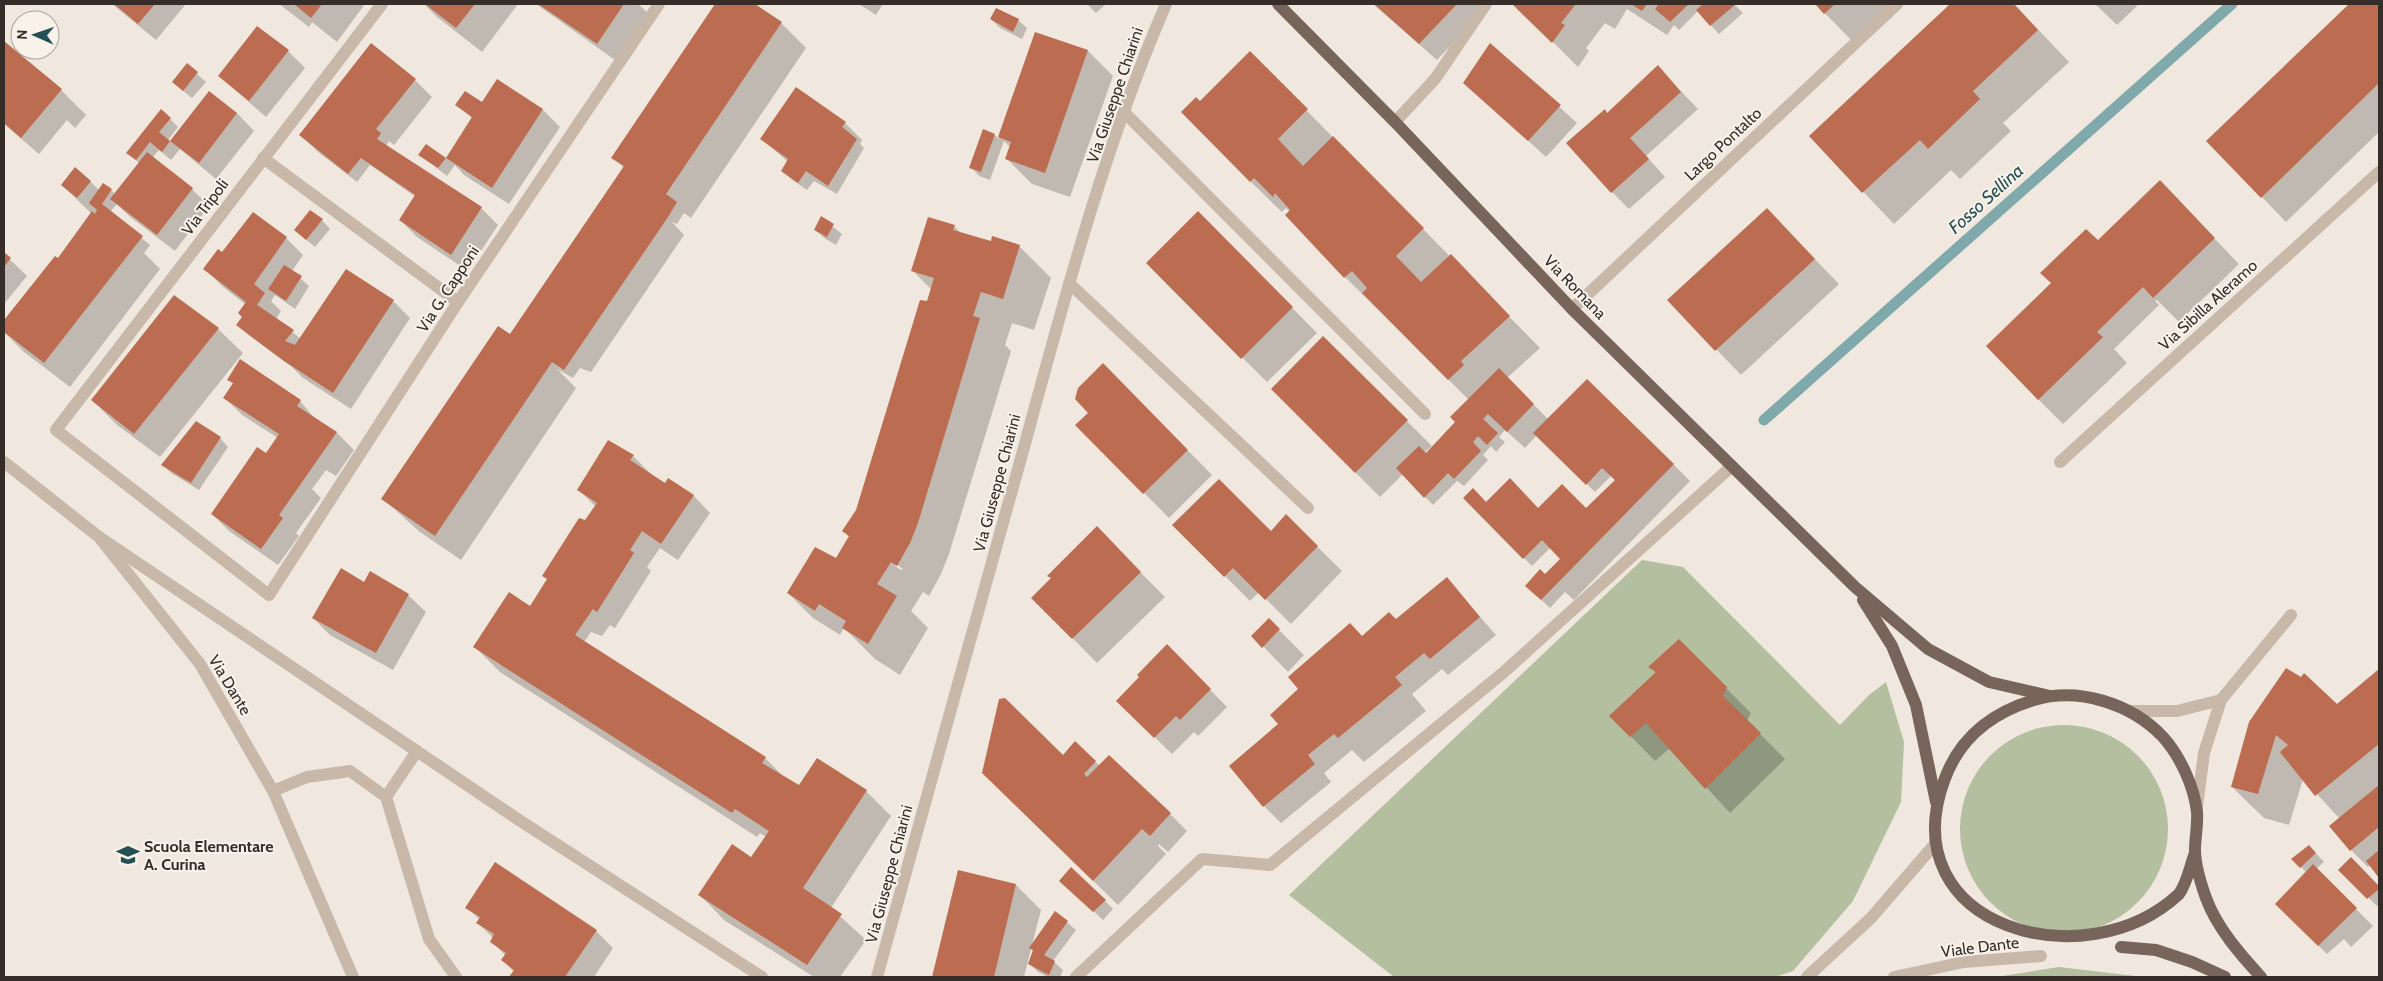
<svg xmlns="http://www.w3.org/2000/svg" width="2383" height="981" font-family="Cabin,sans-serif">
<style>
.green{fill:#b3bf9f}
.shadow{fill:#0003;fill-rule:evenodd}
.lines{fill:none;stroke-linecap:round;stroke-linejoin:round}
.stream{stroke:#7fa9ab;stroke-width:11}
.building{fill:#bc6c50}
.minor{stroke:#c8b8aa;stroke-width:12}
.major{stroke:#77655c;stroke-width:12}
.labels{text-anchor:middle;dominant-baseline:central;stroke-width:4;stroke-linejoin:round;paint-order:stroke}
.street-label{font-size:16px;fill:#362d29;stroke:#f8f2ea}
.poi-label{font-size:16px;font-weight:bold;fill:#362d29;stroke:#f8f2ea;text-anchor:start}
.water-label{font-size:18px;font-style:italic;fill:#225054;stroke:#f8f2ea}
</style>
<rect width="100%" height="100%" fill="#f0e8de"/>
<g class="green">
<polygon points="1642,560 1683,567 1840,725 1869,695 1886,682 1904,742 1901,802 1853,901 1793,971 1775,977 1394,977 1289,895"/>
<circle cx="2064" cy="829" r="104"/>
<polygon points="2059,967 2144,977 1996,977"/>
</g>
<g class="shadow">
<polygon points="112,4 186,4 156,40"/>
<polygon points="279,4 365,4 337,42 312,22 309,27"/>
<polygon points="424,4 518,4 482,52 437,17"/>
<polygon points="536,4 638,4 647,12 615,60"/>
<polygon points="716,4 753,4 781,23 806,48 691,218 684,213 677,224 672,222 684,235 591,372 580,368 573,378 557,369 576,388 461,560 420,532 383,499 511,336 624,168 613,158"/>
<polygon points="859,4 883,4 876,15"/>
<polygon points="1087,4 1106,4 1096,13"/>
<polygon points="1373,4 1486,4 1477,18 1437,60"/>
<polygon points="1515,4 1734,4 1743,13 1719,34 1698,11 1679,30 1674,25 1667,35 1627,9 1615,29 1605,23 1586,48 1589,51 1578,67"/>
<polygon points="1816,4 1899,4 1856,45"/>
<polygon points="1951,4 2014,4 2069,62 2003,123 2011,131 1960,179 1951,170 1894,224 1810,136"/>
<polygon points="2095,4 2139,4 2117,25"/>
<polygon points="2350,4 2379,4 2379,132 2286,222 2208,141"/>
<polygon points="991,19 1018,20 1027,28 1022,39 1000,28"/>
<polygon points="1036,33 1088,51 1113,76 1070,197 1032,184 1007,159 1011,148 1004,141 990,180 979,176 971,167 984,131 995,135 999,139"/>
<polygon points="4,42 61,90 86,115 75,128 67,120 39,154 4,124"/>
<polygon points="1490,44 1577,123 1546,157 1464,82"/>
<polygon points="288,51 305,68 266,117 219,76"/>
<polygon points="1250,53 1540,348 1507,378 1548,419 1673,464 1690,481 1574,600 1565,592 1550,608 1535,594 1553,583 1562,559 1551,547 1532,566 1465,498 1486,504 1539,509 1586,510 1616,481 1611,476 1595,492 1537,435 1525,448 1505,430 1499,437 1505,442 1496,452 1491,446 1483,455 1488,460 1464,486 1457,481 1433,505 1403,474 1380,497 1272,389 1323,338 1432,446 1424,453 1426,455 1456,423 1469,400 1345,277 1286,215 1290,212 1286,208 1282,212 1250,181 1200,102"/>
<polygon points="187,65 206,82 192,98 182,90"/>
<polygon points="1658,67 1698,109 1646,156 1665,177 1629,209 1612,192 1608,114"/>
<polygon points="415,80 432,97 394,145 389,141 386,146 481,208 498,225 468,271 417,237 400,220 416,197 370,165 357,182 318,152 301,135"/>
<polygon points="498,81 543,110 560,127 509,204 464,175 455,165 447,176 420,155 426,146 446,159 473,119 457,105 481,103"/>
<polygon points="209,93 237,113 254,131 216,179 180,149 171,160 159,150 152,158 192,189 209,206 175,251 129,216 117,204 110,212 150,245 144,253 160,269 70,387 24,352 4,332 4,322 55,258 58,260 92,214 62,185 90,181 99,190 111,190 115,194 139,163 128,153 170,119 178,127 168,140 170,142"/>
<polygon points="845,123 862,140 860,144 864,148 837,194 814,181 807,190 791,179 782,171 788,162 762,139"/>
<polygon points="2184,207 2239,264 2179,322 2157,300 2155,301 2159,305 2114,349 2127,363 2063,424 2038,399 2098,242"/>
<polygon points="1767,210 1839,284 1741,375 1669,300"/>
<polygon points="1198,213 1317,333 1267,382 1183,299"/>
<polygon points="822,218 842,234 836,245 824,238 816,230"/>
<polygon points="322,220 330,229 315,247 295,230"/>
<path d="M954,226l8,8 30,9 27,3 32,32 -17,52 -22,-7 -7,22 6,6 -62,203 -8,20 -12,22 -6,-4 -12,19 17,17 -28,47 -25,-16 -31,-31 -4,7 -27,-17 -25,-25 48,-33 14,-22 -6,-7 13,-20 75,-221 -20,-20zM895,563l8,6 -2,1 -6,-4z"/>
<polygon points="286,238 303,255 292,271 309,286 295,309 275,295 271,301 281,311 276,319 301,339 346,270 393,301 410,318 351,409 303,378 292,367 246,333 238,325 243,317 246,305 222,286 205,269 223,253"/>
<polygon points="4,254 27,276 4,304"/>
<polygon points="218,329 243,353 160,457 117,425 92,400"/>
<polygon points="1103,365 1212,475 1169,518 1077,425 1090,413"/>
<polygon points="229,379 300,401 316,420 337,433 354,450 336,476 326,470 312,489 321,498 296,533 299,536 278,565 229,531 212,514 271,458 278,438 242,415 225,398 234,384"/>
<polygon points="220,438 228,447 199,490 171,473 163,465"/>
<polygon points="633,456 653,476 666,485 693,495 710,513 678,560 660,548 647,567 651,571 615,628 610,625 602,636 591,632 584,642 765,758 784,777 800,787 866,791 891,816 831,908 866,940 840,977 814,977 724,920 700,895 752,859 766,837 760,833 757,837 500,672 475,647 535,611 596,507 579,490"/>
<polygon points="1286,516 1342,571 1291,624 1259,592 1250,601 1174,525 1271,532"/>
<polygon points="1121,553 1165,597 1097,663 1033,598"/>
<polygon points="1447,579 1496,635 1448,675 1442,669 1412,694 1426,711 1364,762 1352,750 1324,773 1331,782 1281,823 1264,806 1280,724 1362,637 1396,621"/>
<polygon points="363,583 408,595 426,612 393,670 330,635 313,618"/>
<polygon points="1269,620 1304,655 1288,672 1253,636"/>
<polygon points="1679,641 1751,713 1747,721 1785,759 1730,813 1670,748 1655,761 1611,716 1656,673 1650,667"/>
<polygon points="1167,646 1227,707 1198,736 1194,732 1172,754 1118,701"/>
<polygon points="2379,671 2379,876 2370,865 2368,867 2351,850 2340,819 2303,779 2289,825 2264,818 2232,787 2251,723 2337,706"/>
<polygon points="1075,743 1100,766 1170,814 1187,831 1168,852 1159,844 1158,846 1166,854 1118,905 1000,790 1063,757"/>
<polygon points="2309,846 2324,862 2316,869 2373,926 2351,947 2344,939 2327,954 2276,904 2307,873 2293,859"/>
<polygon points="2351,859 2379,887 2379,904 2377,906 2340,870"/>
<polygon points="959,871 1016,885 1041,910 1032,945 1056,913 1076,930 1053,961 1063,970 1060,977 1048,977 1038,972 1030,964 1034,952 1031,949 1024,977 933,977"/>
<polygon points="1070,889 1105,901 1113,909 1103,920"/>
<polygon points="467,907 596,931 613,948 594,977 511,977 514,972 503,960 506,956 491,941 493,938 478,923 480,920"/>
</g>
<g class="lines">
<polyline class="stream" points="1764,420 2232,4"/>
</g>
<g class="building">
<polygon points="114,4 155,4 138,24"/>
<polygon points="294,4 322,4 311,18"/>
<polygon points="425,4 475,4 456,28"/>
<polygon points="538,4 624,4 597,44"/>
<polygon points="715,4 755,4 782,22 666,194 677,202 668,217 564,370 552,362 435,536 381,499 498,326 510,334 624,166 611,158"/>
<polygon points="1374,4 1457,4 1419,44"/>
<polygon points="1512,4 1576,4 1561,23 1565,25 1552,43"/>
<polygon points="1631,4 1647,4 1642,11"/>
<polygon points="1659,4 1689,4 1670,22 1655,9"/>
<polygon points="1703,4 1736,4 1710,26 1696,10"/>
<polygon points="1815,4 1835,4 1824,14"/>
<polygon points="1950,4 2014,4 2038,30 1973,91 1980,99 1928,149 1920,140 1862,193 1809,136"/>
<polygon points="2349,4 2379,4 2379,83 2261,198 2206,141"/>
<polygon points="996,8 1019,19 1013,32 990,19"/>
<polygon points="257,26 289,50 249,101 218,76"/>
<polygon points="1035,32 1088,50 1045,173 1005,159 1011,142 998,137"/>
<polygon points="4,41 62,89 21,138 4,123"/>
<polygon points="371,43 416,79 376,129 381,133 377,139 482,207 451,255 399,220 415,195 361,158 348,174 299,135"/>
<polygon points="1490,43 1561,105 1528,141 1463,83"/>
<polygon points="1250,51 1308,109 1278,139 1303,166 1333,136 1424,228 1396,256 1421,282 1451,254 1510,316 1461,361 1464,365 1448,380 1362,293 1367,288 1352,271 1344,278 1285,215 1290,210 1275,193 1273,197 1254,178 1250,182 1181,112 1196,97 1200,101"/>
<polygon points="187,63 198,72 183,91 172,82"/>
<polygon points="1658,65 1681,92 1630,138 1649,159 1611,193 1566,143 1605,109 1607,113"/>
<polygon points="497,79 543,109 492,188 446,158 472,117 455,105 465,91 482,102"/>
<polygon points="796,87 846,122 842,127 857,139 828,186 806,171 798,183 781,171 788,159 760,139"/>
<polygon points="209,91 237,113 199,163 170,141 162,152 150,142 136,160 126,153 161,109 171,118 159,132 170,141"/>
<polygon points="983,129 995,134 981,172 969,168"/>
<polygon points="426,144 446,158 438,168 418,155"/>
<polygon points="147,152 193,188 157,235 110,199"/>
<polygon points="75,167 91,181 77,198 61,185"/>
<polygon points="2160,180 2215,238 2153,298 2143,287 2097,332 2103,337 2038,400 1986,346 2051,283 2040,273 2086,229 2098,240"/>
<polygon points="103,183 112,189 102,204 143,236 44,363 4,332 4,320 55,256 58,258 92,211 95,214 97,210 89,203"/>
<polygon points="1767,208 1815,259 1715,351 1667,300"/>
<polygon points="310,210 323,219 306,240 294,230"/>
<polygon points="1198,211 1293,307 1241,359 1146,263"/>
<polygon points="253,212 287,237 254,284 265,293 257,305 294,330 285,341 295,345 346,269 394,300 333,393 284,361 236,325 242,317 238,313 246,302 203,269 218,249 222,252"/>
<polygon points="821,216 834,224 827,237 814,230"/>
<polygon points="928,217 955,225 953,230 977,237 991,241 992,236 1020,245 1003,299 981,292 973,316 980,318 918,523 910,543 897,566 891,562 877,584 897,596 868,644 842,628 846,621 819,604 815,611 787,593 815,547 836,558 849,536 842,531 856,510 920,300 927,301 934,278 911,271"/>
<polygon points="4,252 11,258 4,267"/>
<polygon points="284,265 302,276 286,301 268,289"/>
<polygon points="174,295 219,328 134,434 91,400"/>
<polygon points="1323,336 1408,420 1355,473 1271,389"/>
<polygon points="240,359 301,400 297,406 337,432 279,515 283,518 261,549 211,514 257,447 266,453 279,434 223,398 233,383 227,380"/>
<polygon points="1103,363 1188,450 1143,494 1075,425 1088,413 1075,399 1078,388"/>
<polygon points="1499,368 1534,404 1507,432 1488,414 1483,419 1498,433 1487,445 1478,436 1473,442 1481,451 1454,479 1448,473 1424,498 1396,468 1419,446 1426,453 1455,422 1450,417"/>
<polygon points="1587,379 1674,464 1541,600 1525,586 1540,569 1545,574 1560,559 1542,540 1523,559 1463,498 1473,488 1486,502 1510,478 1538,508 1562,484 1586,508 1615,480 1602,468 1586,485 1533,433"/>
<polygon points="196,421 221,437 191,483 161,465"/>
<polygon points="608,440 634,455 630,460 665,483 668,478 694,495 661,544 642,531 630,550 634,553 597,612 593,609 575,635 766,757 762,763 799,785 817,758 867,790 803,888 842,914 807,965 698,895 732,844 751,857 769,831 735,809 732,813 473,647 509,592 530,606 547,579 542,576 579,518 585,520 597,503 577,490"/>
<polygon points="1219,479 1271,531 1286,514 1318,546 1265,600 1233,568 1224,577 1172,525"/>
<polygon points="1097,526 1141,572 1072,639 1031,598 1051,578 1047,576"/>
<polygon points="341,568 364,582 370,571 409,594 376,653 312,618"/>
<polygon points="1447,577 1480,617 1430,659 1424,653 1395,677 1402,685 1338,738 1334,734 1308,755 1315,764 1263,807 1229,766 1278,724 1270,715 1298,689 1288,677 1350,623 1362,636 1389,612 1396,619"/>
<polygon points="1269,618 1280,629 1262,648 1251,636"/>
<polygon points="1679,639 1727,687 1723,696 1761,733 1705,789 1646,723 1630,737 1609,716 1656,672 1648,667"/>
<polygon points="1167,644 1211,689 1180,720 1176,716 1154,738 1116,701 1139,677 1137,675"/>
<polygon points="2286,668 2301,677 2304,673 2337,704 2379,669 2379,744 2315,796 2280,752 2288,745 2276,735 2258,794 2231,787 2249,722"/>
<polygon points="1005,698 1063,755 1075,741 1096,761 1084,774 1087,777 1109,755 1171,813 1150,836 1142,829 1093,881 982,773 999,699"/>
<polygon points="2379,785 2379,827 2350,851 2329,826"/>
<polygon points="2309,845 2316,853 2300,868 2291,859"/>
<polygon points="2379,850 2379,878 2366,861"/>
<polygon points="2351,857 2379,886 2379,889 2367,899 2338,870"/>
<polygon points="495,862 597,930 565,977 509,977 514,970 501,960 506,953 490,942 494,934 476,923 480,917 465,908"/>
<polygon points="2313,864 2357,908 2318,946 2275,904"/>
<polygon points="1071,867 1106,900 1093,912 1059,881"/>
<polygon points="958,870 1016,884 994,977 932,977"/>
<polygon points="1055,911 1068,921 1044,955 1055,961 1049,975 1028,964 1033,950 1029,948"/>
</g>
<g class="lines">
<g class="minor">
<polyline points="382,4 56,430 269,595 458,302 659,4"/>
<polyline points="1124,112 1425,414"/>
<polyline points="1395,122 1435,79 1486,4"/>
<polyline points="263,158 458,302"/>
<polyline points="1069,283 1308,508"/>
<polyline points="1572,309 1897,4"/>
<polyline points="4,462 99,537 200,664 273,791 353,977"/>
<polyline points="2060,462 2379,172"/>
<polyline points="99,537 519,820 762,977"/>
<polyline points="2130,711 2177,711 2221,700"/>
<polyline points="273,791 307,777 350,771 386,797 417,751"/>
<polyline points="386,797 429,939 456,977"/>
<polyline points="2197,807 2204,753 2221,700 2291,615"/>
<path d="M877,977c48,-175 97,-351 146,-526 41,-151 81,-304 143,-447"/>
<polyline points="1076,977 1202,859 1270,865 1504,672 1732,466"/>
<polyline points="1807,977 1871,918 1935,844"/>
<polyline points="1894,977 1964,962 2041,956"/>
</g>
<g class="major">
<polyline points="1278,4 1395,122 1572,309 1855,587 1928,649 1989,682 2050,696"/>
<polyline points="1863,600 1892,646 1916,705 1936,802"/>
<path d="M2195,853c-5,13 -8,30 -16,41 -93,87 -288,34 -235,-113 15,-43 47,-68 90,-81 44,-13 97,3 129,37 17,19 31,49 34,75 1,12 -2,26 -2,38 0,15 6,34 11,48 11,30 34,56 55,79"/>
<polyline points="2121,947 2156,950 2192,962 2225,977"/>
</g>
</g>
<defs>
<symbol id="school-bare" viewBox="-9 -9 18 18"><path d="M0-5L7-2L0 1L-7-2ZM-4 1L0 2.5L4 1V4Q0 6-4 4Z" fill="#225054" stroke="#f8f2ea" stroke-width="2.5" paint-order="stroke"/></symbol>
</defs>
<g fill-rule="evenodd">
<use href="#school-bare" x="112" y="839" width="32" height="32"/>
</g>
<g class="labels">
<g class="street-label">
<text transform="translate(1115 95) rotate(-71)">Via Giuseppe Chiarini</text>
<text transform="translate(1723 144) rotate(-43)">Largo Pontalto</text>
<text transform="translate(205 207) rotate(-53)">Via Tripoli</text>
<text transform="translate(1575 287) rotate(46)">Via Romana</text>
<text transform="translate(448 289) rotate(-57)">Via G. Capponi</text>
<text transform="translate(2208 305) rotate(-42)">Via Sibilla Aleramo</text>
<text transform="translate(997 483) rotate(-75)">Via Giuseppe Chiarini</text>
<text transform="translate(230 685) rotate(59)">Via Dante</text>
<text transform="translate(889 874) rotate(-75)">Via Giuseppe Chiarini</text>
<text transform="translate(1980 947) rotate(-7)">Viale Dante</text>
</g>
<g class="poi-label">
<text x="144" y="846">Scuola Elementare<tspan x="144" dy="18">A. Curina</tspan></text>
</g>
<g class="water-label">
<text transform="translate(1986 199) rotate(-42)">Fosso Sellina</text>
</g>
</g>
<rect width="2383" height="981" fill="none" stroke="#362d29" stroke-width="10"/>
<g transform="translate(35 35) rotate(272)"><circle r="24" fill="#f8f2ea" stroke="#aaa39d"/>
<path d="M0-4L9 19L0 12L-9 19Z" fill="#225054"/>
<text y="-8" font-size="14" font-weight="bold" text-anchor="middle" fill="#362d29">N</text>
</g>
</svg>
